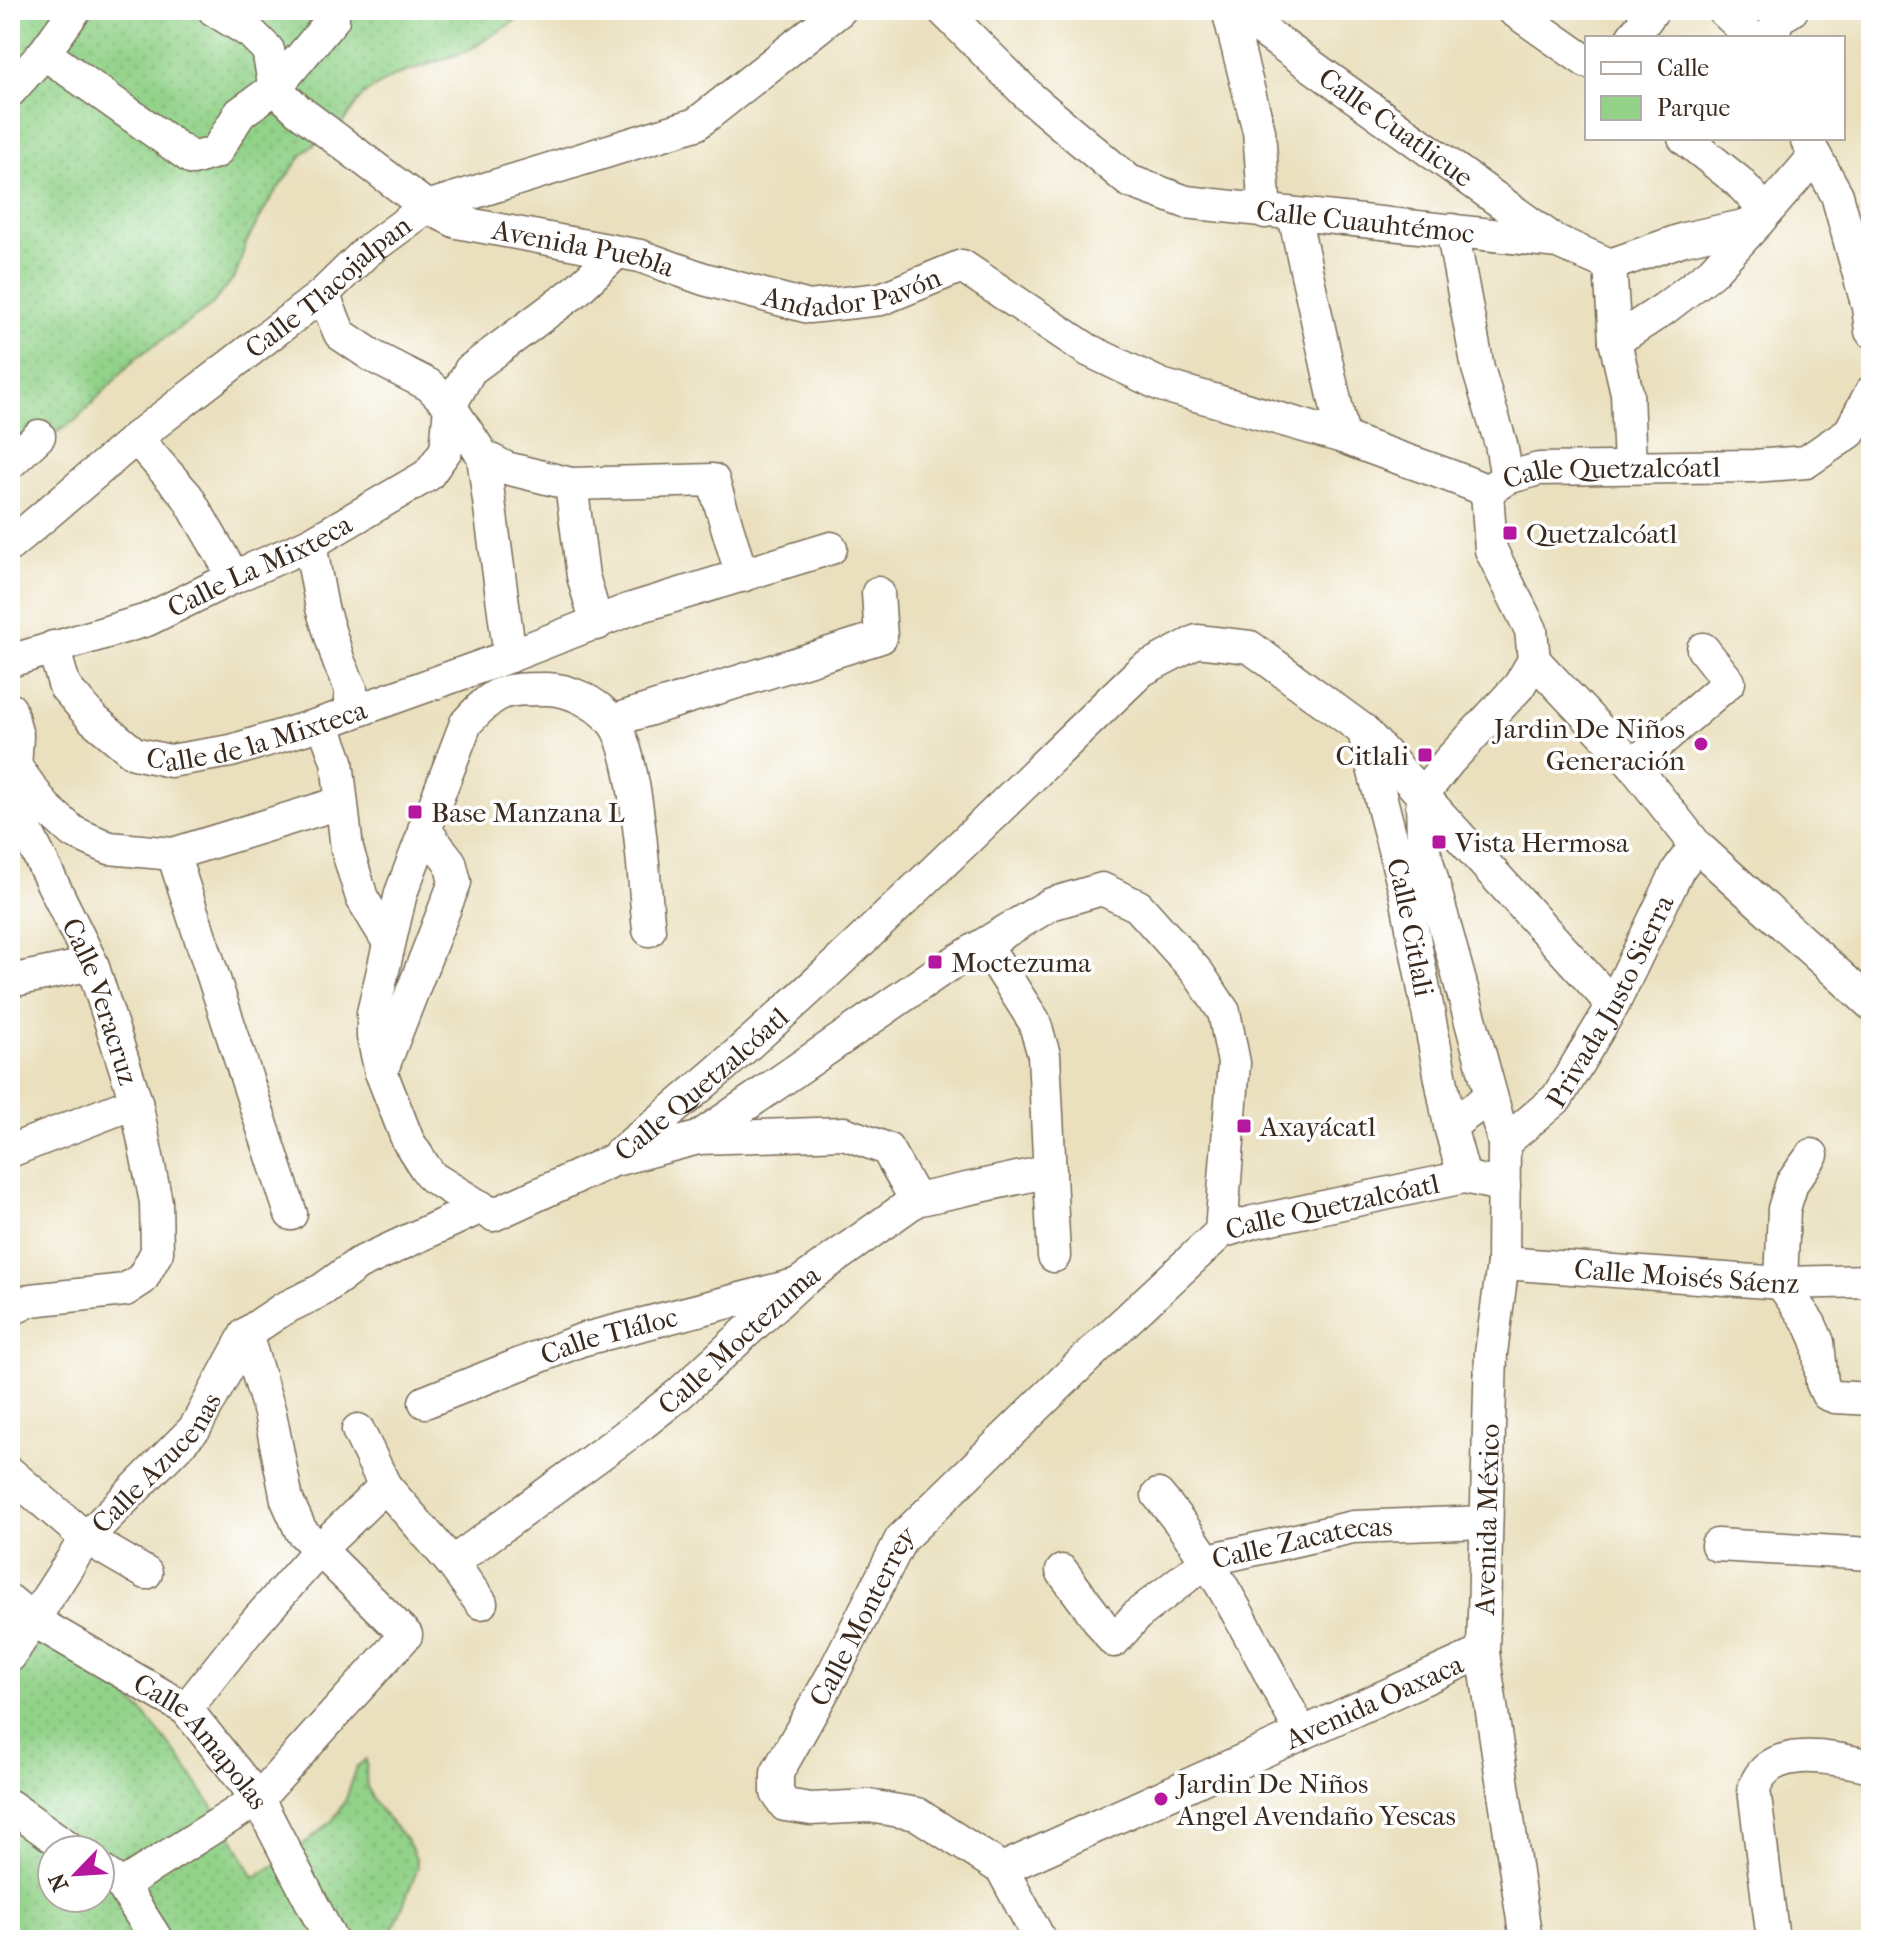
<svg xmlns="http://www.w3.org/2000/svg" width="1881" height="1950" font-family="'IM FELL French Canon',serif">
<style>
.green{fill:url(#green-dots);stroke:#667e54;stroke-width:2;fill-rule:evenodd}
.lines{fill:none;stroke-linecap:round;stroke-linejoin:round}
.minor-casing{stroke:#786a56;stroke-width:35}
.minor{stroke:#fff;stroke-width:32}
.poi-dot{fill:#b5179e;stroke:#fff;stroke-width:3}
.labels{text-anchor:middle;dominant-baseline:central;stroke-width:7;stroke-linejoin:round;paint-order:stroke}
.street-label{font-size:28px;fill:#3b2a1e;stroke:#fff}
.poi-label{font-size:28px;fill:#3b2a1e;stroke:#fff;text-anchor:start}
</style>
<defs>
<pattern id="green-dots" width="8" height="8" patternUnits="userSpaceOnUse" patternTransform="scale(2)"><rect width="8" height="8" fill="#92d289"/><path d="M2 2h.1M6 6h.1" fill="none" stroke="#7fb476" stroke-width="1.8" stroke-linecap="round"/></pattern>
</defs>
<rect width="100%" height="100%" fill="#fff"/>
<filter id="ink" filterUnits="userSpaceOnUse"><feTurbulence type="fractalNoise" baseFrequency=".0125" numOctaves="2"/><feDisplacementMap in="SourceGraphic" scale="16" xChannelSelector="R" yChannelSelector="G"/><feConvolveMatrix kernelMatrix="1 2 1 2 8 2 1 2 1" color-interpolation-filters="sRGB"/></filter>
<filter id="wash" filterUnits="userSpaceOnUse"><feTurbulence type="fractalNoise" baseFrequency=".006" numOctaves="4" result="noise"/><feDisplacementMap in="SourceGraphic" scale="32" xChannelSelector="R" yChannelSelector="G"/><feGaussianBlur stdDeviation="1.8" result="paint"/><feColorMatrix in="noise" values="0 0 0 0 0 0 0 0 0 0 0 0 0 0 0 0 0 1.4 0 .05"/><feComposite in="paint" operator="in"/></filter>
<g filter="url(#wash)">
<rect width="100%" height="100%" fill="#eae0be"/>
<g class="green">
<polygon points="10,10 533,10 467,51 394,76 363,95 345,120 304,153 271,198 246,243 236,275 210,307 136,358 76,420 48,438 23,440 11,423 10,380"/>
<path d="M10,1616l90,56 41,38 39,48 30,45 23,35 21,40 34,-21 45,-37 13,-21 11,-32 9,-8c1,8 -1,19 1,27 10,32 46,47 51,82l-29,72h-379zM52,1850h48v48h-48z"/>
</g>
</g>
<g filter="url(#ink)">
<g class="lines">
<defs>
<g id="minor">
<path id="s1" d="M214,10l37,23 17,17 7,38 23,22 129,97 30,15 183,34 64,23 105,28 72,-8 81,-33 126,84 73,35 182,52"/>
<path id="s2" d="M943,10l90,90 96,81 57,21 372,40 52,23 74,-26 73,-16 58,-67"/>
<polyline points="1228,10 1259,131 1265,212"/>
<path id="s3" d="M1234,10l321,231"/>
<polyline points="1513,10 1587,62"/>
<polyline points="1723,10 1753,38"/>
<polyline points="1632,38 1653,10"/>
<polyline points="1772,38 1778,18 1792,10"/>
<polyline points="44,53 193,159 216,152 240,113 275,88 333,19"/>
<polyline points="10,91 44,53 75,10"/>
<polyline points="1684,138 1738,181 1766,211"/>
<polyline points="1807,141 1837,195 1868,307 1871,331"/>
<path d="M1294,215l49,222c48,20 98,33 144,54"/>
<polyline points="1452,230 1478,368 1501,444 1507,478"/>
<polyline points="1610,265 1615,341 1627,393 1630,467"/>
<polyline points="323,294 340,334 374,357 429,385 450,406 483,456 510,656"/>
<polyline points="1615,341 1664,309 1712,272 1757,223"/>
<polyline points="136,438 187,496 234,577"/>
<polyline points="483,456 506,468 571,484 713,480 742,576"/>
<polyline points="10,463 39,436"/>
<polyline points="571,484 583,576 597,624"/>
<polyline points="310,544 322,608 339,662 351,689 351,713"/>
<path id="s4" d="M10,545l126,-107 187,-144 43,-42 61,-45 269,-83 144,-114"/>
<path id="s5" d="M53,647l12,40 28,32 41,34 36,8 61,-10 92,-28 187,-67 118,-46 203,-62"/>
<polyline points="1534,660 1633,765 1696,845 1871,1004"/>
<path id="s6" d="M10,661l137,-41 87,-43 76,-33 118,-69 18,-25 4,-44 20,-36 106,-79 40,-38"/>
<path id="s7" d="M10,709l7,27 -3,51 1,20 77,157 44,138 20,100 1,50 -15,27 -17,11 -94,10 -21,10"/>
<polyline points="612,721 881,637 878,593"/>
<polyline points="323,723 337,761 347,849 362,898 388,941"/>
<path id="s8" d="M1364,733l42,163 44,230"/>
<polyline points="1633,765 1729,682 1703,649"/>
<polyline points="15,766 45,807 73,832 109,848 173,854 340,803"/>
<polyline points="173,854 291,1214"/>
<path d="M649,930c-5,-44 -11,-181 -38,-210 -16,-18 -42,-31 -65,-31 -44,0 -50,1 -80,34l-65,170 -28,120v24l8,35 27,69 16,25 8,11 61,38 118,-54 87,-23 240,-166 113,-68 51,-15 36,17 60,67 26,39 10,51 -13,169"/>
<polyline points="985,944 1034,1021 1044,1055 1054,1256"/>
<polyline points="10,981 92,964"/>
<polyline points="381,1072 455,882 450,862 424,829"/>
<polyline points="699,1138 844,1133 887,1149 916,1200"/>
<path id="s9" d="M1504,1143l53,-45 56,-93 65,-135 18,-25"/>
<polyline points="10,1151 136,1102"/>
<path id="s10" d="M619,1154c185,-149 352,-320 523,-484l55,-29 53,6 113,83 250,275"/>
<polyline points="1812,1155 1792,1183 1784,1209 1781,1283 1810,1324 1818,1342 1822,1383 1827,1394 1835,1397 1871,1399"/>
<polyline points="1464,1177 1450,1126 1490,1097"/>
<path id="s11" d="M1503,1263l278,20 90,-2"/>
<path id="s12" d="M425,1402l156,-62 214,-55"/>
<polyline points="358,1430 385,1486 452,1563 481,1603"/>
<polyline points="10,1473 86,1538 146,1573"/>
<path d="M1158,1495c60,70 99,156 143,237"/>
<polyline points="1717,1545 1871,1554"/>
<path id="s13" d="M452,1563l191,-140 35,-28 120,-111 118,-84 134,-29"/>
<path id="s14" d="M1062,1571l52,70 23,-26 71,-55 145,-33 133,-5"/>
<path id="s15" d="M10,1601l23,19 153,89 72,90 73,141"/>
<path id="s16" d="M10,1656l76,-118 109,-110 51,-94 37,-25 39,-19 36,-26 123,-57"/>
<polyline points="186,1709 247,1632 320,1549 385,1486"/>
<polyline points="10,1806 72,1850"/>
<path id="s17" d="M1002,1869l481,-217"/>
<polyline points="100,1870 122,1885 157,1940"/>
<polyline points="122,1885 258,1799 406,1635 301,1531 287,1500 270,1413 246,1334"/>
<path id="s18" d="M1040,1940l-38,-71 -85,-55 -48,-8 -58,3 -26,-4 -8,-12v-20l57,-101 67,-133 199,-194 121,-113 32,-10 211,-45 40,9"/>
<path id="s19" d="M1526,1940l-43,-288 8,-299 12,-90 1,-120 -81,-297 -1,-51 27,-34 70,-75 15,-26 -3,-30 -40,-80 -4,-59 20,-13 32,-9 215,-3 52,-4 44,-30 21,-40"/>
<path d="M1773,1940l-19,-151c14,-47 80,-31 117,-23"/>
</g>
</defs>
<use href="#minor" class="minor-casing"/>
<use href="#minor" class="minor"/>
</g>
</g>
<g class="poi-dot">
<rect x="1502" y="525" width="16" height="16" rx="4"/>
<circle cx="1701" cy="744" r="8"/>
<rect x="1417" y="747" width="16" height="16" rx="4"/>
<rect x="407" y="804" width="16" height="16" rx="4"/>
<rect x="1431" y="834" width="16" height="16" rx="4"/>
<rect x="927" y="954" width="16" height="16" rx="4"/>
<rect x="1236" y="1118" width="16" height="16" rx="4"/>
<circle cx="1161" cy="1799" r="8"/>
</g>
<g class="labels">
<g class="street-label">
<text stroke="none"><textPath href="#s3" startOffset="200">Calle Cuatlicue</textPath></text>
<text stroke="none"><textPath href="#s2" startOffset="494">Calle Cuauhtémoc</textPath></text>
<text stroke="none"><textPath href="#s1" startOffset="462">Avenida Puebla</textPath></text>
<text stroke="none"><textPath href="#s1" startOffset="740">Andador Pavón</textPath></text>
<text stroke="none"><textPath href="#s4" startOffset="410">Calle Tlacojalpan</textPath></text>
<text stroke="none"><textPath href="#s19" startOffset="1644">Calle Quetzalcóatl</textPath></text>
<text stroke="none"><textPath href="#s6" startOffset="268">Calle La Mixteca</textPath></text>
<text stroke="none"><textPath href="#s5" startOffset="264">Calle de la Mixteca</textPath></text>
<text stroke="none"><textPath href="#s8" startOffset="200">Calle Citlali</textPath></text>
<text stroke="none"><textPath href="#s9" startOffset="180">Privada Justo Sierra</textPath></text>
<text stroke="none"><textPath href="#s7" startOffset="312">Calle Veracruz</textPath></text>
<text stroke="none"><textPath href="#s10" startOffset="108">Calle Quetzalcóatl</textPath></text>
<text stroke="none"><textPath href="#s18" startOffset="1172">Calle Quetzalcóatl</textPath></text>
<text stroke="none"><textPath href="#s11" startOffset="184">Calle Moisés Sáenz</textPath></text>
<text stroke="none"><textPath href="#s12" startOffset="196">Calle Tláloc</textPath></text>
<text stroke="none"><textPath href="#s13" startOffset="364">Calle Moctezuma</textPath></text>
<text stroke="none"><textPath href="#s16" startOffset="244">Calle Azucenas</textPath></text>
<text stroke="none"><textPath href="#s19" startOffset="424">Avenida México</textPath></text>
<text stroke="none"><textPath href="#s14" startOffset="308">Calle Zacatecas</textPath></text>
<text stroke="none"><textPath href="#s18" startOffset="528">Calle Monterrey</textPath></text>
<text stroke="none"><textPath href="#s17" startOffset="408">Avenida Oaxaca</textPath></text>
<text stroke="none"><textPath href="#s15" startOffset="240">Calle Amapolas</textPath></text>
</g>
<g class="poi-label">
<text x="1526" y="533">Quetzalcóatl</text>
<text x="1685" y="728" text-anchor="end">Jardin De Niños<tspan x="1685" dy="32">Generación</tspan></text>
<text x="1409" y="755" text-anchor="end">Citlali</text>
<text x="431" y="812">Base Manzana L</text>
<text x="1455" y="842">Vista Hermosa</text>
<text x="951" y="962">Moctezuma</text>
<text x="1260" y="1126">Axayácatl</text>
<text x="1177" y="1783">Jardin De Niños<tspan x="1177" dy="32">Angel Avendaño Yescas</tspan></text>
</g>
</g>
<rect width="1881" height="1950" fill="none" stroke="#fff" stroke-width="40"/>
<rect x="1585" y="36" width="260" height="104" fill="#ffffff" stroke="#b1aaa5" stroke-width="2"/>
<rect x="1601" y="62" width="40" height="12" fill="#ffffff" stroke="#b1aaa5" stroke-width="2"/>
<text x="1657" y="76" font-size="24" fill="#3b2a1e">Calle</text>
<rect x="1601" y="96" width="40" height="24" fill="#92d289" stroke="#b1aaa5" stroke-width="2"/>
<text x="1657" y="116" font-size="24" fill="#3b2a1e">Parque</text>
<g transform="translate(76 1874) rotate(245)"><circle r="38" fill="#ffffff" stroke="#b1aaa5" stroke-width="2"/>
<path d="M0-6L14 30L0 20L-14 30Z" fill="#b5179e"/>
<text y="-12" font-size="22" font-weight="bold" text-anchor="middle" fill="#3b2a1e">N</text>
</g>
</svg>
